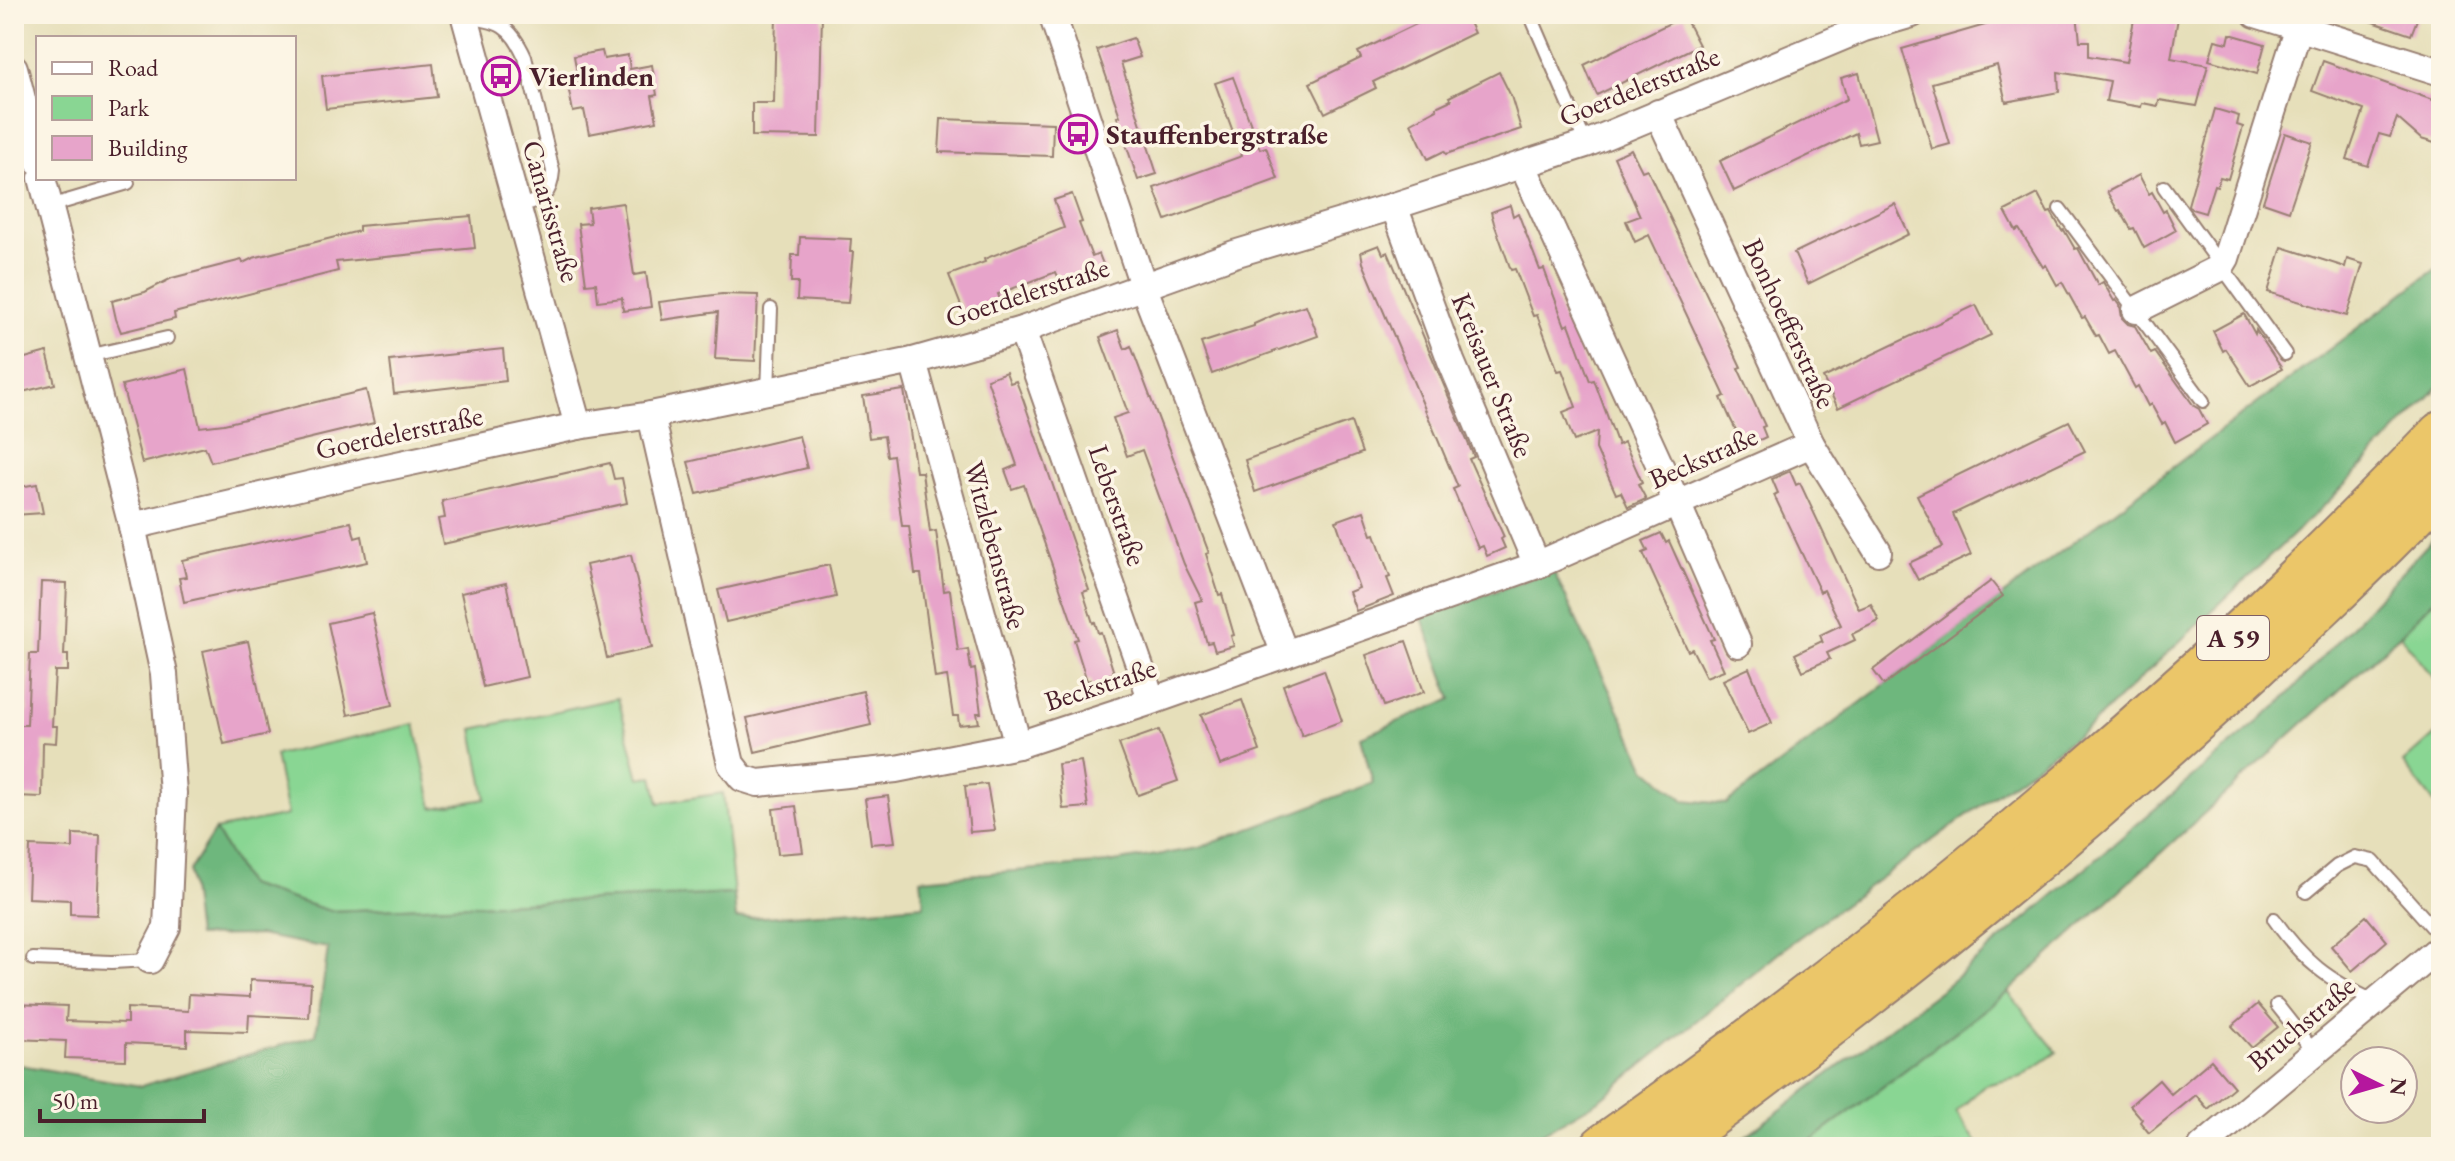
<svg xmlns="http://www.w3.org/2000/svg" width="2455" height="1161" font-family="'EB Garamond',serif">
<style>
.green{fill:#89d693;stroke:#6a7a5f;stroke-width:2}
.forest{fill:#6eb77d;stroke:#5c6b54;stroke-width:2}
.building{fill:#e7a4ca}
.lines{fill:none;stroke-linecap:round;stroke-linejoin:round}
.lane-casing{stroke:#987f72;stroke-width:16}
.street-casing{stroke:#987f72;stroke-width:30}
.highway-casing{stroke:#987f72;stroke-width:48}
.lane{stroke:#fff;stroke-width:12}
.street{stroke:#fff;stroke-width:26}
.highway{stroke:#ebc669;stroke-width:44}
.labels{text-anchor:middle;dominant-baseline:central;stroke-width:7;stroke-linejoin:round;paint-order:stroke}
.shield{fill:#fcf5e5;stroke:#7f5f63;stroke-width:2}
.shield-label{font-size:26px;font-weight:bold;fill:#4a1f2b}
.poi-label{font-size:28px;font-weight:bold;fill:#4a1f2b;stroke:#fcf5e5;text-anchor:start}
.street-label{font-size:28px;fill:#4a1f2b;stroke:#fcf5e5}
</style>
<rect width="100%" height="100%" fill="#fcf5e5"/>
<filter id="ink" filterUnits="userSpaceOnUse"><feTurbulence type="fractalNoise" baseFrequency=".0125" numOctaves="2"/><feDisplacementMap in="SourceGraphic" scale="16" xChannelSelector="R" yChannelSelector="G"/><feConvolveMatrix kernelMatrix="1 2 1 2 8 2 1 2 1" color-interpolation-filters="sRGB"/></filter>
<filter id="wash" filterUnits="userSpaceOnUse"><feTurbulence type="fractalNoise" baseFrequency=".006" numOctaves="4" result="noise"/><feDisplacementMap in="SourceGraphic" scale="32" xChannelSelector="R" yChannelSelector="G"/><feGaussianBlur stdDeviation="1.8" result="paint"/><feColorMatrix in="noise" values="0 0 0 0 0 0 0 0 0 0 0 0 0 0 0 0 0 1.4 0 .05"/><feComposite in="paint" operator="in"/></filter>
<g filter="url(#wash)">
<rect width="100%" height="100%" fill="#e6dfba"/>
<g class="green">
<polygon points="2441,593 2441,687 2400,635"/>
<polygon points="618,698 639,778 653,776 659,803 723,793 734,894 330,911 247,885 215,830 287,815 275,755 415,724 433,808 486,799 473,729"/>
<polygon points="2441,729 2441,812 2403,763"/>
<polygon points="2008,992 2057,1052 2021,1077 1985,1085 1956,1112 1980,1147 1803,1147"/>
</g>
<g class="forest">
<polygon points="2441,265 2441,384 2334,496 2090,726 1791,943 1601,1099 1518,1147 14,1147 14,1064 141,1086 316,1035 328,948 259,935 197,936 189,871 215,830 247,885 330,911 734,894 736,919 924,905 921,879 1108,863 1199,848 1373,783 1361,737 1452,699 1422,618 1553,570 1646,768 1684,800 1726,804"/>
<polygon points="2441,530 2441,593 2400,635 2008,992 1803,1147 1731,1147 1946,986 2279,704"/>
</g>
<g id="blocks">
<g class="building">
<polygon points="776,14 822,14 819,137 752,136 752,103 774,103"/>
<polygon points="1437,14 1465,14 1474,33 1373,82 1376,88 1325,113 1310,83 1361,58 1358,52"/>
<polygon points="2037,14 2077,14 2080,41 2089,41 2089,56 2126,62 2135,14 2154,14 2178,18 2171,58 2208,65 2197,106 2159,100 2158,106 2142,103 2141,107 2106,101 2110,81 2058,72 2059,92 2006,102 1997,65 1932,83 1950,144 1932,149 1902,49 1992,23"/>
<polygon points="2362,14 2419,14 2411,35 2361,18"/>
<polygon points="1684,16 1699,45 1597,95 1584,65"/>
<polygon points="2230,34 2265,44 2257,74 2209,60 2215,40 2228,43"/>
<polygon points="1133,38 1140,57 1121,63 1157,174 1138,180 1117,117 1120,116 1097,50"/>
<polygon points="602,51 604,59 628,55 630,69 652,65 657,95 652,96 657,121 589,134 584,110 573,112 568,86 579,84 574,56"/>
<polygon points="2323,61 2441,103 2441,145 2421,139 2397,118 2390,137 2379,134 2368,166 2347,159 2364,110 2312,91"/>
<polygon points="433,64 437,97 326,109 322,76"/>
<polygon points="1499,72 1511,96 1521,129 1446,154 1444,151 1428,159 1411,123 1437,109 1436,107 1451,100 1449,97"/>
<polygon points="1859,73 1877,140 1859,144 1856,133 1734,191 1720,161 1847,99 1841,78"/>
<polygon points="1233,77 1260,149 1266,147 1278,179 1166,220 1154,188 1242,156 1215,83"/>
<polygon points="2215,109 2239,116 2237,125 2243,127 2228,179 2220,177 2217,186 2214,185 2205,213 2191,209 2188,205"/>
<polygon points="941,119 1053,123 1052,156 939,152"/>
<polygon points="2285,133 2312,142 2289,211 2263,202"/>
<polygon points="1631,149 1642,171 1647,169 1741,367 1738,368 1765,426 1762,427 1766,437 1749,445 1744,436 1740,438 1730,418 1721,398 1725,396 1649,235 1635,242 1626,221 1640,216 1614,157"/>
<polygon points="2139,175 2149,194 2152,192 2163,212 2166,210 2176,230 2144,248 2134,228 2131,229 2120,210 2118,211 2107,192"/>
<polygon points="1072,194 1082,222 1079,223 1092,257 1099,254 1106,272 1063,288 1056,272 998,294 1001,302 965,316 949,275 985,262 984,259 1064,228 1054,200"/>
<polygon points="2038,194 2048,213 2051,212 2062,231 2064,230 2075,249 2078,248 2079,250 2098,285 2103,282 2114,301 2116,300 2120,305 2122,318 2128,324 2135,326 2151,354 2155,352 2194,406 2199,409 2207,424 2175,442 2165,422 2162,424 2151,404 2148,406 2138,386 2135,388 2115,351 2109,354 2099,335 2096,336 2085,317 2082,318 2062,282 2057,285 2046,265 2043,267 2019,229 2016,231 2005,211"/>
<polygon points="623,203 634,275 646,273 651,307 623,311 622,298 598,301 596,283 586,284 578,224 590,223 588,208"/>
<polygon points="1895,204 1909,234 1808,284 1794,253"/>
<polygon points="1510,205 1513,216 1518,213 1540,270 1544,269 1565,326 1569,324 1590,381 1594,380 1618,445 1624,442 1642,482 1638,484 1646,499 1628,507 1621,492 1616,494 1596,449 1597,432 1574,441 1563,412 1576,407 1562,370 1558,371 1537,315 1533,316 1515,269 1511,270 1494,223 1491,212"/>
<polygon points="471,216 475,248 336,262 338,271 174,313 175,319 121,332 116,319 112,301 145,292 172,278 242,260 243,263 253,258 359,231 359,226"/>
<polygon points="800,237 851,239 850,252 853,252 848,303 797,300 798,282 791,282 792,255 799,255"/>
<polygon points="1379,245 1383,254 1388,252 1474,457 1469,459 1504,537 1501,539 1505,548 1487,556 1483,546 1478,548 1453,489 1458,487 1363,263 1361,252"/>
<polygon points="2282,247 2345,267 2347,259 2363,264 2347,316 2268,292"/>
<polygon points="722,294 758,295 755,361 715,359 718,312 662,320 659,302"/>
<polygon points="1306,305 1318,336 1212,374 1201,343 1254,326 1254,324 1274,315"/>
<polygon points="1976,305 1991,335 1838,408 1823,378"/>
<polygon points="2244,314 2255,334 2256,330 2282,369 2250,386 2226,349 2223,351 2213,331"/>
<polygon points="1118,330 1125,349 1131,346 1209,553 1206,554 1219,595 1222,594 1234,635 1231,636 1234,646 1215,651 1212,642 1207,643 1195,602 1202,600 1184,564 1142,450 1127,456 1113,418 1128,413 1100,337"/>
<polygon points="503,349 506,381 394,394 390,361"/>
<polygon points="47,352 55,384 14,394 14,361"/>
<polygon points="187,369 200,427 224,424 366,390 374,423 211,462 205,447 142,463 122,385"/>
<polygon points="1006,372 1010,383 1016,381 1023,399 1089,590 1083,592 1093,623 1095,622 1098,633 1101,632 1114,673 1110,674 1113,684 1094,690 1091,680 1087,681 1074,640 1078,639 1024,485 1012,489 1005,470 1017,465 987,379"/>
<polygon points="904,390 916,472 922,472 930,532 936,531 944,591 950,590 958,651 968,649 971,670 975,669 981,713 977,713 979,723 959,725 958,716 953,716 947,676 935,678 921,574 915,574 909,526 902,526 893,455 887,456 884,436 869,438 863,396"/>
<polygon points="2069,421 2085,451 1953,514 1971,555 1918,580 1909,563 1943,547 1917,495"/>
<polygon points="1351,422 1362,453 1255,492 1245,460"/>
<polygon points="799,436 807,468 697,494 688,462"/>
<polygon points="610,463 614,479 622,478 627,503 443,544 438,519 445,518 442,501"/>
<polygon points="1790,471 1796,485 1800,483 1859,609 1871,604 1879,621 1852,634 1855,640 1827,653 1830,659 1803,671 1795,654 1822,641 1823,643 1820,635 1841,625 1824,590 1820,592 1774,495 1778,493 1772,479"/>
<polygon points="37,484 43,513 14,515 14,488"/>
<polygon points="1364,511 1372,535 1375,534 1390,577 1387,578 1394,596 1356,611 1349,592 1359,588 1336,521"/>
<polygon points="351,522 355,538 362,536 367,562 184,602 179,578 186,577 182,560"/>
<polygon points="1661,533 1666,543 1669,541 1678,561 1714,639 1710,640 1724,670 1706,677 1692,649 1688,651 1643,553 1648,551 1643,541"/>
<polygon points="631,555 652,648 607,658 586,565"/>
<polygon points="829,565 836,597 726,622 718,590"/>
<polygon points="1991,581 2003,596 1884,685 1873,670"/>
<polygon points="41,582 67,583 64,655 68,655 68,671 55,671 52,726 57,726 56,743 43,742 42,797 16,796 18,725 27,725 30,654 38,654"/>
<polygon points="506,583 527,677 483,687 461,593"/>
<polygon points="372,613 393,705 348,715 328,623"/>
<polygon points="248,641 268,734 224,744 203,651"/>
<polygon points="1406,641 1424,692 1384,706 1366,655"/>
<polygon points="1749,668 1772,723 1748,734 1723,680"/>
<polygon points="1324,670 1342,721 1302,736 1283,685"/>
<polygon points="863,691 871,725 755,752 747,718"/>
<polygon points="1242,700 1260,751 1220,765 1201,715"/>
<polygon points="1159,730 1178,781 1138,795 1119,744"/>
<polygon points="1081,761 1088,807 1063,809 1058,764"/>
<polygon points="987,784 995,830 970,832 965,786"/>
<polygon points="888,796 895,842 871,844 865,799"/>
<polygon points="796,806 803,852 778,854 773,809"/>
<polygon points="73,834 100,835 97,915 70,914 70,900 28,898 30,846 73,848"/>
<polygon points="2366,916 2387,941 2352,971 2331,946"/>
<polygon points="250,980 311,983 309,1018 249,1015 248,1032 187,1030 187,1046 126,1043 126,1060 65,1058 66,1041 14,1039 14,1004 67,1006 66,1021 127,1023 127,1008 188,1011 189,994 250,997"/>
<polygon points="2258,1004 2278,1027 2252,1048 2232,1026"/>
<polygon points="2211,1060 2234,1087 2208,1109 2196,1095 2149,1133 2140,1122 2142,1119 2130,1105 2159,1080 2171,1094"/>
</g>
</g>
</g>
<g filter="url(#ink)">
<use href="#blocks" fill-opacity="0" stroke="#987f72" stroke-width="2"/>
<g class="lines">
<defs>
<g id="lane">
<polyline points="1530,14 1586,144"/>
<path d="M465,18c34,2 46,8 60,39l28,114c-2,27 -12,28 -35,36"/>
<polyline points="2164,187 2285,354"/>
<polyline points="50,206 128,183"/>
<polyline points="2060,209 2203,401"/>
<polyline points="88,356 167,338"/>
<polyline points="768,392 771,309"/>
<polyline points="2306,892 2337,866 2355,857 2373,861 2441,937"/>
<path d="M2274,919c30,43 54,61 102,83"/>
<polyline points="33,959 112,962 150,960"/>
<polyline points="2277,1005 2315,1053"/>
</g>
<g id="street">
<polyline points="464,14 578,426"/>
<polyline points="1052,14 1144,288 1285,654"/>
<polyline points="2256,14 2441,72"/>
<polyline points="14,68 38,161"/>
<polyline points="1658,113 1811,444 1878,552"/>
<polyline points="1523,166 1677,503 1738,644"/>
<polyline points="42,178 132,526 364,472 578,426 651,415 913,361 1022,330 1234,254 1394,206 1586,144 1864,28 1912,14"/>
<polyline points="1394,206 1451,361 1537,565"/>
<polyline points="2136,310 2220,268 2226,258 2299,27"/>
<polyline points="1022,330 1152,701"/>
<polyline points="913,361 1018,745"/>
<polyline points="651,415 731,764 742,778 758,783 896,769 1018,745 1152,701 1537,565 1811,444"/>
<polyline points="132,526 164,674 173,793 167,927 150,960"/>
<polyline points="2202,1147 2441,947"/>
</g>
<g id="highway">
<path d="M1603,1147c299,-212 585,-447 838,-713"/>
<path d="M1666,1147c63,-44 124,-91 185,-139 118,-91 233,-187 344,-287 84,-76 168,-152 246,-235"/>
</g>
</defs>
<use href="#lane" class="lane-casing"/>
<use href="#street" class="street-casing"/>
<use href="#highway" class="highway-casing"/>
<use href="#lane" class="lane"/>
<use href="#street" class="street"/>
<use href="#highway" class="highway"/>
</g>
</g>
<defs>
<symbol id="bus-ring" viewBox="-11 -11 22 22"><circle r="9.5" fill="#fcf5e5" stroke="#b5179e" stroke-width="1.5"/><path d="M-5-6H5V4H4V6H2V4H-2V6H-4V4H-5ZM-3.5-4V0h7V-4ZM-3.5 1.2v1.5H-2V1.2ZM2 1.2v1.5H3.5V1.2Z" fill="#b5179e"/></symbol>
</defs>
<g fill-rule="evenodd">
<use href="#bus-ring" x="479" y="54" width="44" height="44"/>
<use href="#bus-ring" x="1056" y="112" width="44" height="44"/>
</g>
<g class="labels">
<rect class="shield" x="2197" y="616" width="72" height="44" rx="6"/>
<g class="shield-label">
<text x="2233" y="638">A 59</text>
</g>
<g class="poi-label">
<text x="529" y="76">Vierlinden</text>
<text x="1106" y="134">Stauffenbergstraße</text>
</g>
<g class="street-label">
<text transform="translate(1639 86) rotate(-22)">Goerdelerstraße</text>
<text transform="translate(552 211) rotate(74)">Canarisstraße</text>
<text transform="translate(1027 292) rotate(-18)">Goerdelerstraße</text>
<text transform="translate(1790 323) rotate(65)">Bonhoefferstraße</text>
<text transform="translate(1493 375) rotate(68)">Kreisauer Straße</text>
<text transform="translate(399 432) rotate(-12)">Goerdelerstraße</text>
<text transform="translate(1703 457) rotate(-24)">Beckstraße</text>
<text transform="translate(1118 505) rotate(71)">Leberstraße</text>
<text transform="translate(996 545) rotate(75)">Witzlebenstraße</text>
<text transform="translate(1100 684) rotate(-18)">Beckstraße</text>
<text transform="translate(2301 1023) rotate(-40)">Bruchstraße</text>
</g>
</g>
<rect width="2455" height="1161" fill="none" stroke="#fcf5e5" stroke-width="48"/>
<rect x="36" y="36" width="260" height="144" fill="#fcf5e5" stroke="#b59f9b" stroke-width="2"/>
<rect x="52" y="62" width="40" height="12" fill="#ffffff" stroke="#b59f9b" stroke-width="2"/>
<text x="108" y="76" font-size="24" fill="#4a1f2b">Road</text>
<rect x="52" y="96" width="40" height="24" fill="#89d693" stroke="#b59f9b" stroke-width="2"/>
<text x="108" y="116" font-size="24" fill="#4a1f2b">Park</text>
<rect x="52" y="136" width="40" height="24" fill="#e7a4ca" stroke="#b59f9b" stroke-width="2"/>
<text x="108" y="156" font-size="24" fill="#4a1f2b">Building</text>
<g transform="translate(2379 1085) rotate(95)"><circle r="38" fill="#fcf5e5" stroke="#b59f9b" stroke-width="2"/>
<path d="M0-6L14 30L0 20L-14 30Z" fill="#b5179e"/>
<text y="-12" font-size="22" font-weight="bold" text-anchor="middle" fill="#4a1f2b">N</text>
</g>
<path d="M40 1109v12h164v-12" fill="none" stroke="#4a1f2b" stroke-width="4"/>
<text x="52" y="1109" font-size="24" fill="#4a1f2b" stroke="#fcf5e5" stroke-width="6" paint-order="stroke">50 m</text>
</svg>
